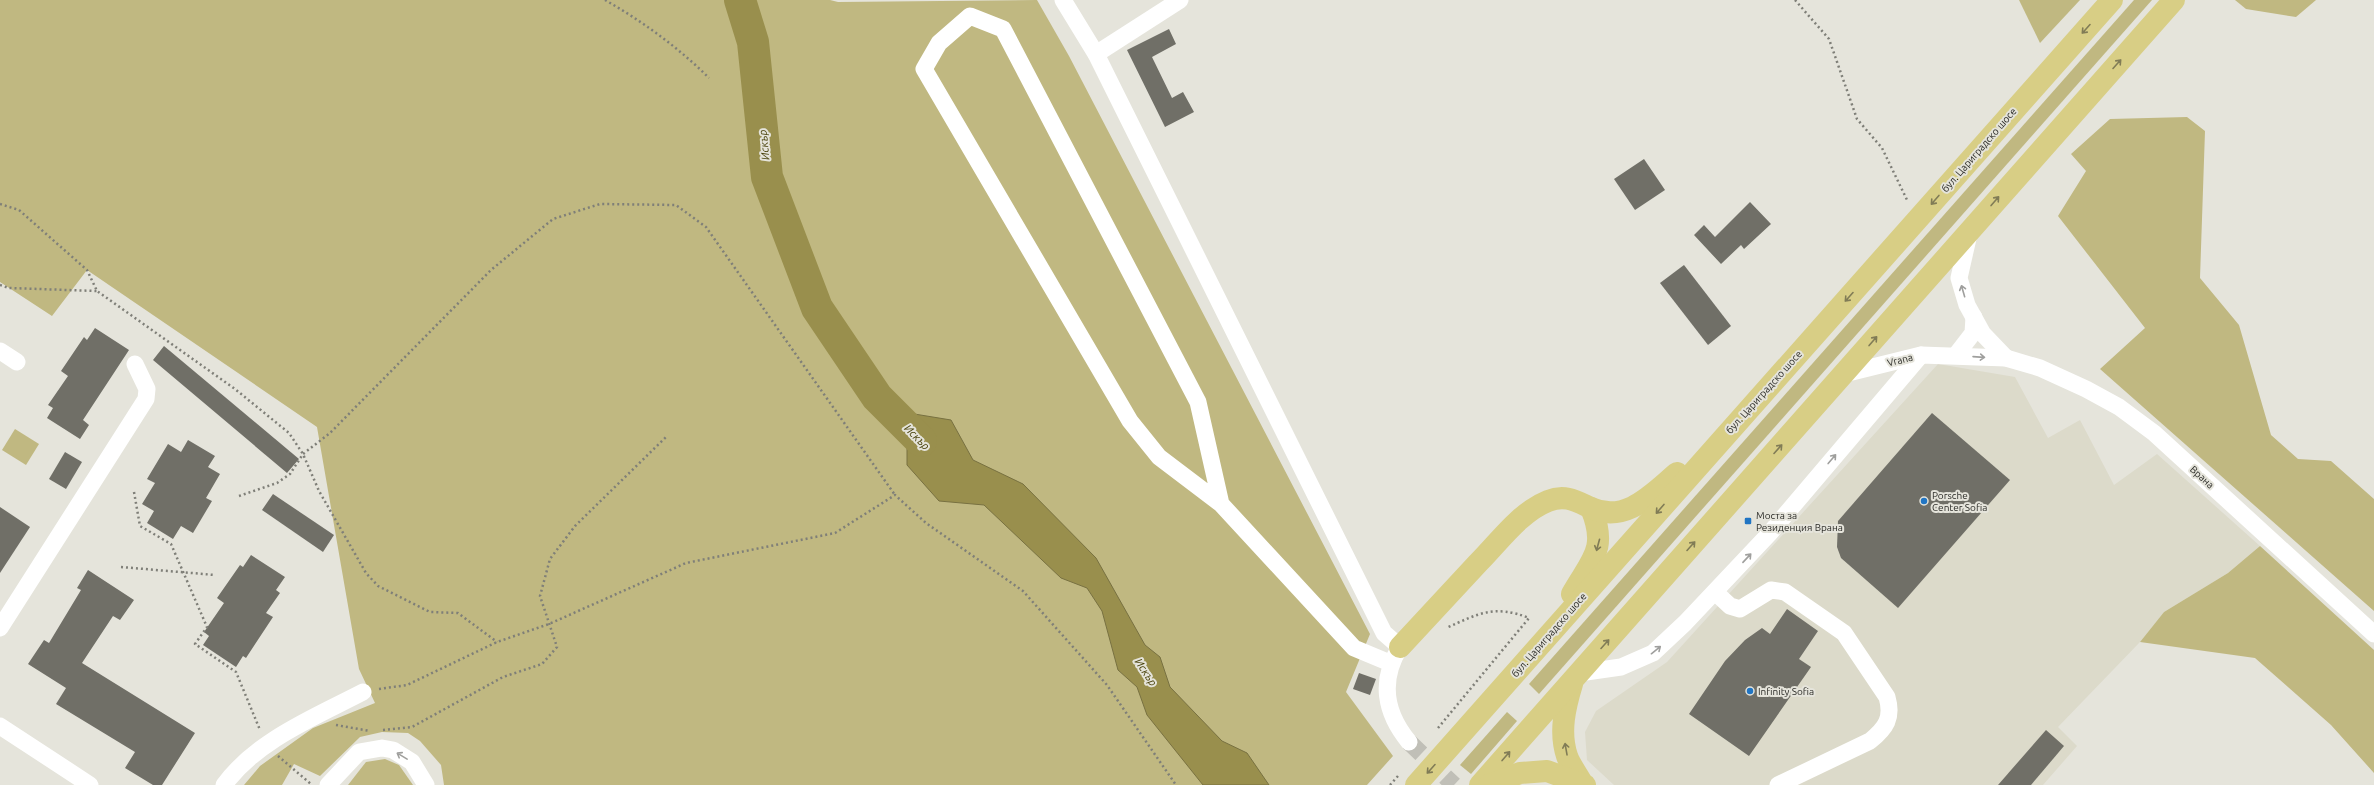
<svg xmlns="http://www.w3.org/2000/svg" width="2374" height="785" font-family="Ubuntu,sans-serif">
<style>
.built{fill:#dcdaca}
.green{fill:#c0b881}
.water{fill:#998f4d;stroke:#787141}
.lines{fill:none;stroke-linecap:round;stroke-linejoin:round}
.river{stroke:#998f4d;stroke-width:32}
.building{fill:#706f67}
.minor-tunnel{stroke:#c0bfb7;stroke-width:17;stroke-dasharray:17 8;stroke-linecap:butt}
.path{stroke:#7f7f78;stroke-width:2.5;stroke-dasharray:2 3;stroke-linecap:butt}
.minor{stroke:#fff;stroke-width:17}
.highway{stroke:#d8ce85;stroke-width:22}
.oneway{stroke:#817c56}
.oneway2{stroke:#9f9f9d}
.poi-dot{fill:#2175c3;stroke:#e5e4db;stroke-width:1.5}
.labels{text-anchor:middle;dominant-baseline:central;stroke-width:4;stroke-linejoin:round;paint-order:stroke}
.street-label{font-size:10px;fill:#2a2a26;stroke:#e5e4db}
.poi-label{font-size:10px;fill:#2a2a26;stroke:#e5e4db;text-anchor:start}
.water-label{font-size:11px;font-style:italic;fill:#474009;stroke:#e5e4db}
</style>
<rect width="100%" height="100%" fill="#e5e4db"/>
<polygon class="built" points="1938,364 2015,377 2048,438 2080,420 2114,485 2157,454 2260,546 2228,573 2164,612 2140,642 2058,727 2077,746 2043,785 1614,785 1587,760 1585,732 1596,711 1667,662"/>
<g class="green">
<polygon points="0,0 830,0 838,2 1037,0 1069,56 1370,634 1346,692 1393,756 1367,785 444,785 441,765 420,741 408,733 382,732 360,737 320,776 294,764 282,785 244,785 260,766 313,728 375,703 359,669 317,427 87,270 52,316 0,282"/>
<polygon points="2019,0 2080,0 2040,43"/>
<polygon points="2134,0 2152,0 1539,694 1529,684"/>
<polygon points="2235,0 2316,0 2296,17 2246,9"/>
<polygon points="2187,117 2205,131 2200,278 2239,325 2271,435 2298,459 2331,461 2374,499 2374,611 2100,369 2145,328 2058,216 2086,171 2071,154 2110,119"/>
<polygon points="15,429 39,444 26,465 2,450"/>
<polygon points="2260,546 2374,650 2374,773 2331,725 2255,658 2140,642 2164,612 2228,573"/>
<polygon points="1507,712 1517,721 1471,774 1460,765"/>
<polygon points="385,759 399,765 413,785 348,785 366,762"/>
</g>
<polygon class="water" points="890,410 951,420 973,460 1023,484 1096,558 1145,645 1160,657 1170,687 1222,741 1247,753 1269,785 1203,785 1147,715 1137,687 1118,670 1102,611 1087,588 1061,578 984,505 939,501 907,465 907,440"/>
<g class="lines">
<polyline class="river" points="740,0 753,42 767,177 817,308 877,397 921,441"/>
</g>
<g class="building">
<polygon points="1169,29 1176,44 1152,57 1172,98 1183,92 1194,112 1165,127 1127,50"/>
<polygon points="1644,159 1665,190 1635,210 1614,179"/>
<polygon points="1750,202 1771,224 1744,249 1741,245 1721,264 1694,235 1704,225 1715,237"/>
<polygon points="1684,265 1731,326 1708,345 1660,283"/>
<polygon points="95,328 129,350 83,420 89,425 80,439 47,418 53,408 48,405 68,376 61,371 84,337 87,340"/>
<polygon points="164,346 299,459 287,473 153,360"/>
<polygon points="1932,413 2010,480 1898,608 1841,558 1837,547 1838,521"/>
<polygon points="188,440 215,456 208,467 220,474 206,498 212,501 193,533 181,526 173,539 147,523 154,511 142,504 155,483 147,479 168,444 181,452"/>
<polygon points="65,452 82,462 66,489 49,479"/>
<polygon points="273,494 334,535 323,552 262,510"/>
<polygon points="0,507 30,527 0,573"/>
<polygon points="251,555 285,577 276,590 280,593 266,613 273,617 246,658 243,656 236,667 203,645 209,636 204,632 224,603 217,598 240,565 243,567"/>
<polygon points="88,570 134,600 120,620 113,616 82,663 195,733 162,785 153,785 125,768 135,752 56,704 66,688 28,664 44,640 49,643 81,590 77,588"/>
<polygon points="1787,609 1818,631 1799,659 1811,667 1749,756 1689,714 1725,661 1745,640 1762,628 1770,634"/>
<polygon points="1359,673 1376,679 1370,695 1353,689"/>
<polygon points="2046,730 2064,746 2031,785 1998,785"/>
</g>
<g class="lines">
<polyline class="minor-tunnel" points="1409,742 1454,785"/>
<g class="path">
<path d="M605,0c37,21 74,48 104,78"/>
<polyline points="1795,0 1829,39 1857,119 1882,148 1908,202"/>
<polyline points="0,204 19,210 87,270 97,291 235,389 289,433 303,454 319,491 366,573 378,586 430,612 458,613 497,642"/>
<polyline points="0,285 9,288 97,291"/>
<polyline points="134,492 140,526 171,544 207,627 195,644 236,672 260,730"/>
<polyline points="239,496 277,483 290,474 303,454 330,433 491,270 553,219 600,204 676,205 706,227 895,495"/>
<polyline points="121,567 215,575"/>
<polyline points="379,689 407,685 497,642 549,624 686,563 835,533 895,495 926,523 1023,591 1107,685 1176,785"/>
<polyline points="336,725 370,731"/>
<path d="M1438,728l91,-110c-35,-14 -51,-4 -83,10"/>
<polyline points="383,730 412,727 503,677 542,664 557,647 540,596 550,559 575,526 666,437"/>
<polyline points="278,756 311,784"/>
<polyline points="1390,785 1398,776"/>
</g>
<g class="minor">
<path d="M1063,0l33,54 288,579 16,14c-21,34 -15,66 9,95"/>
<polyline points="1096,54 1180,0"/>
<polyline points="1969,234 1959,278 1967,305 1983,334 2006,358"/>
<polyline points="0,351 17,362"/>
<polyline points="1956,355 1973,333 1974,317"/>
<polyline points="1844,374 1921,355 2006,358 2040,368 2086,389 2119,407 2154,433 2374,634"/>
<polyline points="1221,504 1198,402 1003,29 970,16 939,43 924,69 1130,421 1159,457 1221,504 1354,648 1390,663"/>
<path d="M1715,592l15,14 10,3 31,-19 14,2 59,41 43,64c6,21 -1,31 -17,44l-92,44"/>
<polyline points="0,628 146,399 147,389 135,364"/>
<polyline points="1579,673 1621,667 1653,653 1685,623 1769,534 1921,355"/>
<polyline points="0,726 90,785"/>
<path d="M224,785c33,-45 91,-68 139,-93"/>
<polyline points="328,785 359,752 382,748 393,750 412,762 426,785"/>
</g>
<g class="highway">
<path d="M1572,594c20,-35 36,-45 19,-86"/>
<path d="M1400,647c26,-28 52,-56 78,-84 21,-21 42,-51 70,-62 17,-7 28,0 43,7 35,16 62,-15 86,-35"/>
<path d="M1572,684c-7,23 -13,48 -5,72 3,9 11,19 15,27"/>
<polyline points="1416,785 2112,0"/>
<polyline points="1480,785 2174,0"/>
<polyline points="1489,785 1520,773 1547,771 1585,785"/>
</g>
</g>
<defs><path id="oneway-shaft" d="M-6 0H5M1.5-3L5.5 0L1.5 3" fill="none" stroke-width="1.6" stroke-linecap="round" stroke-linejoin="round"/></defs>
<g class="oneway">
<use href="#oneway-shaft" transform="translate(2086 29) rotate(132)"/>
<use href="#oneway-shaft" transform="translate(2117 64) rotate(-48)"/>
<use href="#oneway-shaft" transform="translate(1935 200) rotate(131)"/>
<use href="#oneway-shaft" transform="translate(1995 201) rotate(-49)"/>
<use href="#oneway-shaft" transform="translate(1849 297) rotate(132)"/>
<use href="#oneway-shaft" transform="translate(1873 341) rotate(-49)"/>
<use href="#oneway-shaft" transform="translate(1778 449) rotate(-48)"/>
<use href="#oneway-shaft" transform="translate(1660 509) rotate(131)"/>
<use href="#oneway-shaft" transform="translate(1598 545) rotate(105)"/>
<use href="#oneway-shaft" transform="translate(1691 546) rotate(-48)"/>
<use href="#oneway-shaft" transform="translate(1605 644) rotate(-48)"/>
<use href="#oneway-shaft" transform="translate(1566 749) rotate(-100)"/>
<use href="#oneway-shaft" transform="translate(1506 756) rotate(-49)"/>
<use href="#oneway-shaft" transform="translate(1431 769) rotate(132)"/>
</g>
<g class="oneway2">
<use href="#oneway-shaft" transform="translate(1963 291) rotate(-106)"/>
<use href="#oneway-shaft" transform="translate(1979 357) rotate(4)"/>
<use href="#oneway-shaft" transform="translate(1832 459) rotate(-50)"/>
<use href="#oneway-shaft" transform="translate(1747 558) rotate(-47)"/>
<use href="#oneway-shaft" transform="translate(1656 650) rotate(-39)"/>
<use href="#oneway-shaft" transform="translate(402 756) rotate(-149)"/>
</g>
<g class="poi-dot">
<circle cx="1924" cy="501" r="4"/>
<rect x="1744" y="517" width="8" height="8" rx="2"/>
<circle cx="1750" cy="691" r="4"/>
</g>
<g class="labels">
<g class="street-label">
<text transform="translate(1979 150) rotate(-49)">бул. Цариградско шосе</text>
<text transform="translate(1900 360) rotate(-14)">Vrana</text>
<text transform="translate(1764 392) rotate(-48)">бул. Цариградско шосе</text>
<text transform="translate(2202 477) rotate(42)">Врана</text>
<text transform="translate(1549 635) rotate(-49)">бул. Цариградско шосе</text>
</g>
<g class="poi-label">
<text x="1932" y="495">Porsche<tspan x="1932" dy="12">Center Sofia</tspan></text>
<text x="1756" y="515">Моста за<tspan x="1756" dy="12">Резиденция Врана</tspan></text>
<text x="1758" y="691">Infinity Sofia</text>
</g>
<g class="water-label">
<text transform="translate(764 145) rotate(-96)">Искър</text>
<text transform="translate(917 437) rotate(45)">Искър</text>
<text transform="translate(1146 672) rotate(57)">Искър</text>
</g>
</g>
</svg>
